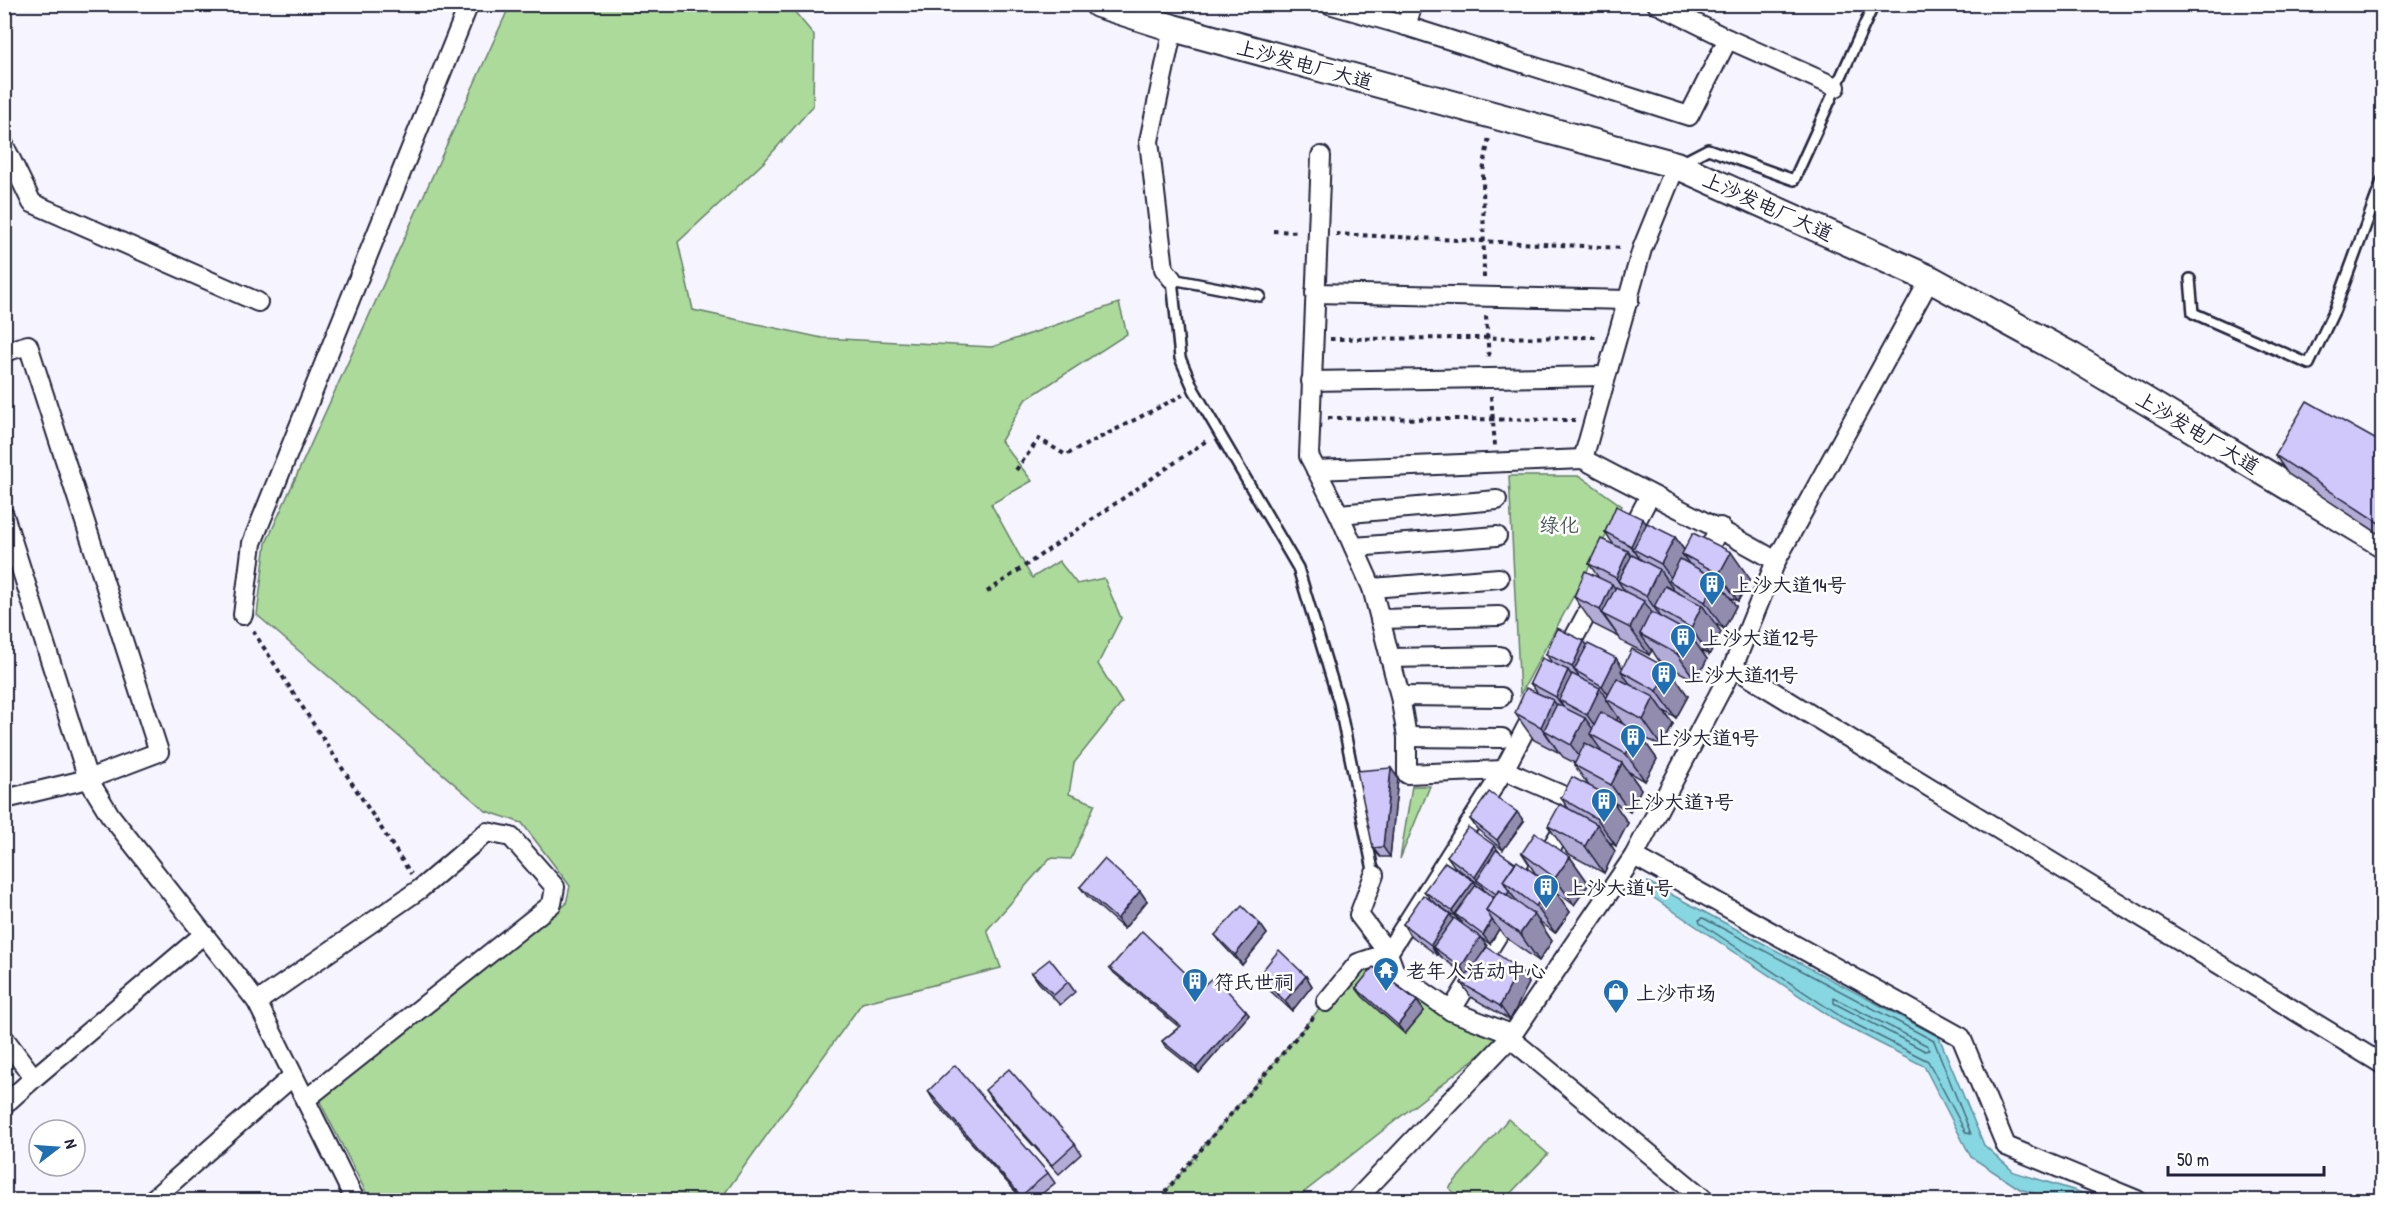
<svg xmlns="http://www.w3.org/2000/svg" width="2387" height="1205" font-family="'Patrick Hand','LXGW WenKai TC',sans-serif">
<style>
.green{fill:#abda9a;stroke:#667e6a;stroke-width:1.5}
.water{fill:#86d7e1;stroke:#5e8f9f;stroke-width:1.5}
.lines{fill:none;stroke-linecap:round;stroke-linejoin:round}
.shore{stroke:#4a6a7d;stroke-width:1.5}
.lane-casing{stroke:#22223b;stroke-width:14}
.street-casing{stroke:#22223b;stroke-width:22}
.secondary-casing{stroke:#22223b;stroke-width:30}
.path{stroke:#22223b;stroke-width:4;stroke-dasharray:4.5 4.5;stroke-linecap:butt}
.lane{stroke:#fff;stroke-width:9}
.street{stroke:#fff;stroke-width:18}
.secondary{stroke:#fff;stroke-width:26}
.wall{fill:#b3acd7;stroke:#22223b;stroke-width:1.5;fill-rule:evenodd}
.shaded-wall{fill:#928caf;stroke:#22223b;stroke-width:1.5}
.building{fill:#d0c8fa;stroke:#22223b;stroke-width:1.5}
.labels{text-anchor:middle;dominant-baseline:central;stroke-width:5;stroke-linejoin:round;paint-order:stroke}
.street-label{font-size:20px;fill:#22223b;stroke:#fff}
.park-label{font-size:20px;fill:#4b5958;stroke:#fff}
.poi-label{font-size:20px;fill:#22223b;stroke:#fff;text-anchor:start}
</style>
<rect width="100%" height="100%" fill="#f6f4fe"/>
<filter id="ink" filterUnits="userSpaceOnUse"><feTurbulence type="fractalNoise" baseFrequency=".0167" numOctaves="2"/><feDisplacementMap in="SourceGraphic" scale="12" xChannelSelector="R" yChannelSelector="G"/><feConvolveMatrix kernelMatrix="1 2 1 2 8 2 1 2 1" color-interpolation-filters="sRGB"/></filter>
<g filter="url(#ink)">
<g class="green">
<polygon points="510,5 789,5 814,35 813,106 763,163 678,242 693,310 822,338 992,347 1119,303 1127,334 1025,400 1001,441 1032,481 991,504 1032,578 1059,561 1077,584 1104,578 1121,618 1098,664 1122,703 1074,763 1069,794 1095,804 1071,859 1050,858 987,930 1001,968 862,1003 720,1200 370,1200 319,1100 566,904 570,886 522,823 486,811 257,615 266,543"/>
<polygon points="1509,476 1580,476 1622,506 1520,695"/>
<polygon points="1412,786 1430,786 1400,859"/>
<polygon points="1388,953 1396,972 1502,1037 1294,1200 1161,1200 1165,1192 1358,963"/>
<polygon points="1508,1119 1548,1154 1504,1200 1462,1200 1449,1188"/>
</g>
<polygon class="water" points="1648,882 1939,1037 1984,1145 2014,1172 2106,1200 2055,1200 2020,1189 1971,1157 1924,1066 1840,1023 1645,892"/>
<g class="lines">
<g class="shore">
<polygon points="1703,918 1934,1041 1971,1134 1966,1133 1928,1061 1843,1018 1700,923 1699,920"/>
<polygon points="1834,998 1928,1046 1929,1050 1925,1051 1834,1003"/>
</g>
<defs>
<g id="lane">
<polyline points="1681,163 1708,149 1794,180 1874,4"/>
<polyline points="2190,279 2193,313 2309,364 2335,309 2382,181"/>
<polyline points="1260,296 1172,279 1180,358 1194,390 1298,568 1339,703 1374,875"/>
</g>
<g id="street">
<polyline points="1329,4 1406,26"/>
<polyline points="1413,4 1406,26 1689,116 1728,39 1657,4"/>
<polyline points="1728,39 1836,87"/>
<polyline points="4,145 32,203 258,302"/>
<polyline points="1321,156 1309,456 1339,514 1372,588 1400,696 1407,737 1407,774 1504,770 1578,802"/>
<path d="M1676,165l-34,84 -59,210c64,35 131,65 193,102"/>
<polyline points="1172,279 1164,269 1149,141 1173,28"/>
<polyline points="1315,293 1629,300"/>
<polyline points="4,352 28,345 159,752 88,779 5,799 4,795"/>
<polyline points="1311,381 1606,376"/>
<polyline points="1316,470 1583,459"/>
<polyline points="1339,514 1497,500"/>
<polyline points="4,515 88,779 110,815 257,1002 355,1200"/>
<polyline points="1627,539 1650,495"/>
<polyline points="1354,547 1497,536"/>
<polyline points="1701,563 1720,527"/>
<polyline points="1372,588 1499,578"/>
<polyline points="243,615 252,543 469,4"/>
<polyline points="1380,619 1499,616"/>
<polyline points="1390,658 1500,656"/>
<polyline points="1563,658 1597,595"/>
<polyline points="1733,667 2382,1064"/>
<polyline points="1400,696 1501,697"/>
<polyline points="1407,737 1502,738"/>
<polyline points="1634,856 1961,1037 2006,1146 2137,1200"/>
<polyline points="1374,875 1359,915 1388,953 1395,972 1451,1011 1506,1032 1510,1038 1705,1200"/>
<polyline points="257,1002 420,889 487,832 511,837 555,887 552,904 305,1100"/>
<polyline points="1326,1002 1358,963 1388,953 1504,770 1536,709"/>
<polyline points="1451,1011 1569,819"/>
<polyline points="4,1038 34,1078 204,934"/>
<polyline points="4,1105 34,1078"/>
<polyline points="152,1200 293,1076"/>
<polyline points="1356,1200 1510,1038 1634,856 1733,667 1776,561 1930,279"/>
</g>
<polyline id="secondary" points="1098,4 1173,28 1676,165 1930,279 2073,357 2382,543"/>
</defs>
<use href="#lane" class="lane-casing"/>
<use href="#street" class="street-casing"/>
<use href="#secondary" class="secondary-casing"/>
<g class="path">
<polyline points="1273,231 1299,232"/>
<polyline points="1336,234 1623,248"/>
<polyline points="1484,278 1483,172 1489,136"/>
<polyline points="1486,316 1489,359"/>
<polyline points="1330,339 1599,337"/>
<polyline points="1491,396 1495,446"/>
<polyline points="1328,418 1575,420"/>
<polyline points="1016,470 1039,439 1066,455 1183,395"/>
<polyline points="987,592 1209,439"/>
<polyline points="253,631 411,874"/>
<polyline points="1161,1200 1165,1192 1316,1014"/>
</g>
<use href="#lane" class="lane"/>
<use href="#street" class="street"/>
<use href="#secondary" class="secondary"/>
</g>
<g class="wall">
<polygon points="2382,443 2382,536 2288,474 2275,455"/>
<polygon points="1646,524 1675,537 1684,550 1750,579 1738,601 1729,597 1736,606 1724,629 1715,623 1721,632 1709,655 1701,650 1707,659 1696,681 1659,661 1652,650 1649,655 1621,641 1619,637 1593,624 1574,597 1599,578 1589,564 1614,545 1605,532"/>
<path d="M1587,645l35,23 47,1 19,27 -12,22 -12,-7 9,13 -11,23 -22,-12 17,24 -12,22 -16,-9 12,17 -11,23 -17,-10 15,21 -12,23 -7,-4 6,9 -11,22 -37,-20 -19,-27 20,-18 -7,-10 28,-12 -15,-21 1,-2 -12,-6 -3,-4 -26,-13 -19,-27 22,-21 -7,-9 22,-20 -6,-9zM1618,717l5,7 -7,-4z"/>
<polygon points="1398,778 1390,857 1380,857 1373,848"/>
<polygon points="1470,819 1524,821 1503,850 1477,829"/>
<polygon points="1499,852 1515,863 1537,876 1522,853 1570,857 1589,884 1574,905 1554,890 1570,912 1555,933 1538,920 1552,941 1539,961 1505,937 1499,929 1490,944 1481,938 1487,946 1486,949 1519,969 1529,983 1510,1020 1471,997 1461,983 1466,976 1440,956 1438,954 1437,955 1409,934 1403,924 1450,914 1453,919 1462,923 1460,920 1431,900 1424,891 1477,885 1494,897 1484,890 1482,886 1454,866 1447,856"/>
<polygon points="1080,887 1140,891 1147,901 1124,929 1087,896"/>
<polygon points="1260,924 1267,934 1242,965 1222,944 1215,935"/>
<polygon points="1110,968 1201,988 1249,1015 1199,1073 1165,1046 1162,1041 1179,1027 1114,973"/>
<polygon points="1032,973 1068,982 1075,992 1060,1005 1039,983"/>
<polygon points="1258,976 1306,976 1312,986 1292,1011 1265,986"/>
<polygon points="1356,988 1417,1001 1424,1011 1405,1034 1363,997"/>
<polygon points="985,1090 1075,1144 1081,1154 1059,1174 992,1100"/>
<polygon points="928,1091 1048,1173 1055,1183 1034,1200 1023,1200 934,1101"/>
</g>
<g class="shaded-wall">
<polygon points="1643,519 1662,546 1633,549 1650,573 1631,546"/>
<polygon points="1675,537 1690,559 1682,554 1692,568 1676,585 1661,564"/>
<polygon points="1628,551 1646,578 1618,581 1634,605 1616,578"/>
<polygon points="1731,552 1750,579 1738,601 1719,574"/>
<polygon points="1659,569 1678,596 1654,607 1665,623 1646,596"/>
<polygon points="1717,579 1736,606 1724,629 1705,602"/>
<polygon points="1612,584 1631,611 1602,614 1619,637 1600,610"/>
<polygon points="1644,601 1662,628 1640,634 1652,650 1649,655 1630,628"/>
<polygon points="1702,605 1721,632 1709,655 1691,628"/>
<polygon points="1688,632 1707,659 1696,681 1677,654"/>
<polygon points="1584,641 1603,668 1574,670 1591,694 1572,667"/>
<polygon points="1616,658 1627,674 1621,671 1633,688 1616,705 1602,686"/>
<polygon points="1669,669 1688,696 1676,718 1657,691"/>
<polygon points="1568,670 1587,697 1559,700 1575,724 1556,697"/>
<polygon points="1600,688 1609,701 1606,699 1618,717 1606,742 1587,715"/>
<polygon points="1654,697 1673,724 1662,747 1643,720"/>
<polygon points="1553,700 1572,727 1544,730 1560,754 1541,727"/>
<polygon points="1585,718 1600,739 1590,734 1601,750 1590,772 1571,745"/>
<polygon points="1638,732 1657,759 1645,781 1626,754"/>
<polygon points="1622,763 1641,789 1630,812 1611,785"/>
<polygon points="1391,768 1398,778 1390,857 1383,847"/>
<polygon points="1609,796 1628,823 1616,846 1597,819"/>
<polygon points="1517,812 1524,821 1503,850 1497,840"/>
<polygon points="1597,824 1615,851 1604,873 1585,846"/>
<polygon points="1495,846 1502,856 1478,881 1475,877"/>
<polygon points="1570,857 1589,884 1574,905 1555,878"/>
<polygon points="1474,881 1480,890 1455,914 1459,921 1452,911"/>
<polygon points="1551,885 1570,912 1555,933 1536,906"/>
<polygon points="1140,891 1147,901 1124,929 1117,919"/>
<polygon points="1509,891 1516,900 1510,909 1504,900"/>
<polygon points="1450,914 1456,924 1433,947 1438,954 1437,955 1431,945"/>
<polygon points="1534,914 1552,941 1539,961 1520,934"/>
<polygon points="1492,920 1499,929 1490,944 1483,935"/>
<polygon points="1260,924 1267,934 1242,965 1235,955"/>
<polygon points="1480,937 1487,946 1468,977 1461,967"/>
<polygon points="1519,969 1529,983 1510,1020 1500,1006"/>
<polygon points="1306,976 1312,986 1292,1011 1285,1001"/>
<polygon points="1417,1001 1424,1011 1405,1034 1398,1025"/>
<polygon points="1246,1011 1249,1015 1199,1073 1196,1068"/>
</g>
<g class="building">
<polygon points="2307,401 2382,443 2382,525 2275,455"/>
<polygon points="1616,506 1643,519 1631,546 1605,532"/>
<polygon points="1647,523 1675,537 1661,564 1633,549"/>
<polygon points="1693,533 1731,552 1719,574 1682,554"/>
<polygon points="1601,539 1628,551 1616,578 1589,564"/>
<polygon points="1632,555 1659,569 1646,596 1618,581"/>
<polygon points="1680,559 1717,579 1705,602 1669,581"/>
<polygon points="1585,571 1612,584 1600,610 1574,597"/>
<polygon points="1665,586 1702,605 1691,628 1654,607"/>
<polygon points="1616,587 1644,601 1630,628 1602,614"/>
<polygon points="1651,612 1688,632 1677,654 1640,634"/>
<polygon points="1557,628 1584,641 1572,667 1546,654"/>
<polygon points="1588,644 1616,658 1602,686 1574,670"/>
<polygon points="1632,649 1669,669 1657,691 1621,671"/>
<polygon points="1542,658 1568,670 1556,697 1530,683"/>
<polygon points="1572,674 1600,688 1587,715 1559,700"/>
<polygon points="1617,678 1654,697 1643,720 1606,699"/>
<polygon points="1526,688 1553,700 1541,727 1515,713"/>
<polygon points="1557,704 1585,718 1571,745 1544,730"/>
<polygon points="1601,712 1638,732 1626,754 1590,734"/>
<polygon points="1585,743 1622,763 1611,785 1574,765"/>
<polygon points="1391,768 1383,847 1373,848 1357,771"/>
<polygon points="1572,777 1609,796 1597,819 1561,798"/>
<polygon points="1489,792 1517,812 1497,840 1470,819"/>
<polygon points="1560,804 1597,824 1585,846 1548,826"/>
<polygon points="1468,827 1495,846 1475,877 1447,856"/>
<polygon points="1535,833 1570,857 1555,878 1522,853"/>
<polygon points="1496,850 1515,863 1503,881 1509,891 1507,895 1499,890 1496,894 1477,880"/>
<polygon points="1104,859 1140,891 1117,919 1080,887"/>
<polygon points="1517,861 1551,885 1536,906 1503,881"/>
<polygon points="1445,862 1474,881 1452,911 1424,891"/>
<polygon points="1476,885 1494,898 1486,910 1492,920 1483,935 1455,914"/>
<polygon points="1499,890 1534,914 1520,934 1486,910"/>
<polygon points="1423,895 1450,914 1431,945 1403,924"/>
<polygon points="1242,906 1260,924 1235,955 1215,935"/>
<polygon points="1454,918 1480,937 1461,967 1433,947"/>
<polygon points="1142,931 1201,988 1214,976 1246,1011 1196,1068 1162,1041 1181,1026 1110,968"/>
<polygon points="1487,947 1519,969 1500,1006 1461,983"/>
<polygon points="1279,950 1306,976 1285,1001 1258,976"/>
<polygon points="1050,959 1068,982 1054,995 1032,973"/>
<polygon points="1373,967 1417,1001 1398,1025 1356,988"/>
<polygon points="955,1065 1048,1173 1021,1196 928,1091"/>
<polygon points="1009,1069 1075,1144 1052,1165 985,1090"/>
<polygon points="1152,1197 1154,1200 1146,1200"/>
</g>
</g>
<defs>
<symbol id="building-pin" viewBox="-11 -11 22 30"><path d="M0 17L-7.5 6A9.5 9.5 0 1 1 7.5 6Z" fill="#1f6fb2" stroke="#fff"/><path d="M-4-6H4V6H1V3H-1V6H-4ZM-2.5-4.3h1.7v1.8h-1.7ZM.8-4.3h1.7v1.8H.8ZM-2.5-1h1.7V.8h-1.7ZM.8-1h1.7V.8H.8Z" fill="#fff"/></symbol>
<symbol id="temple-pin" viewBox="-11 -11 22 30"><path d="M0 17L-7.5 6A9.5 9.5 0 1 1 7.5 6Z" fill="#1f6fb2" stroke="#fff"/><path d="M0-6L5-2H3V0L6.5 2.5H4V6H1.5V3h-3V6H-4V2.5H-6.5L-3 0V-2H-5Z" fill="#fff"/></symbol>
<symbol id="shop-pin" viewBox="-11 -11 22 30"><path d="M0 17L-7.5 6A9.5 9.5 0 1 1 7.5 6Z" fill="#1f6fb2" stroke="#fff"/><path d="M-5-2.5h2.3a2.7 3.5 0 0 1 5.4 0H5L5.5 6h-11ZM-1.5-2.5h3a1.5 2.3 0 0 0-3 0Z" fill="#fff"/></symbol>
</defs>
<g fill-rule="evenodd">
<use href="#building-pin" x="1697" y="569" width="30" height="40"/>
<use href="#building-pin" x="1668" y="622" width="30" height="40"/>
<use href="#building-pin" x="1649" y="659" width="30" height="40"/>
<use href="#building-pin" x="1618" y="722" width="30" height="40"/>
<use href="#building-pin" x="1589" y="786" width="30" height="40"/>
<use href="#building-pin" x="1531" y="872" width="30" height="40"/>
<use href="#temple-pin" x="1371" y="955" width="30" height="40"/>
<use href="#building-pin" x="1180" y="966" width="30" height="40"/>
<use href="#shop-pin" x="1601" y="977" width="30" height="40"/>
</g>
<g class="labels">
<g class="street-label">
<text transform="translate(1305 64) rotate(15)">上沙发电厂大道</text>
<text transform="translate(1768 206) rotate(24)">上沙发电厂大道</text>
<text transform="translate(2198 432) rotate(31)">上沙发电厂大道</text>
</g>
<g class="park-label">
<text x="1559" y="524">绿化</text>
</g>
<g class="poi-label">
<text x="1732" y="584">上沙大道14号</text>
<text x="1702" y="637">上沙大道12号</text>
<text x="1684" y="674">上沙大道11号</text>
<text x="1652" y="737">上沙大道9号</text>
<text x="1624" y="801">上沙大道7号</text>
<text x="1566" y="887">上沙大道4号</text>
<text x="1406" y="970">老年人活动中心</text>
<text x="1214" y="981">符氏世祠</text>
<text x="1636" y="992">上沙市场</text>
</g>
</g>
<rect width="2387" height="1205" fill="none" stroke="#fff" stroke-width="24"/>
<rect x="12" y="12" width="2363" height="1181" fill="none" stroke="#22223b" stroke-width="2" filter="url(#ink)"/>
<g transform="translate(57 1148) rotate(73)"><circle r="28" fill="#ffffff" stroke="#a7a7b1" stroke-width="1.5"/>
<path d="M0-4.5L10 22L0 15L-10 22Z" fill="#1f6fb2"/>
<text y="-9" font-size="16" font-weight="bold" text-anchor="middle" fill="#22223b">N</text>
</g>
<path d="M2168 1166v9h156v-9" fill="none" stroke="#22223b" stroke-width="3"/>
<text x="2177" y="1166" font-size="18" fill="#22223b" stroke="#ffffff" stroke-width="4.5" paint-order="stroke">50 m</text>
</svg>
